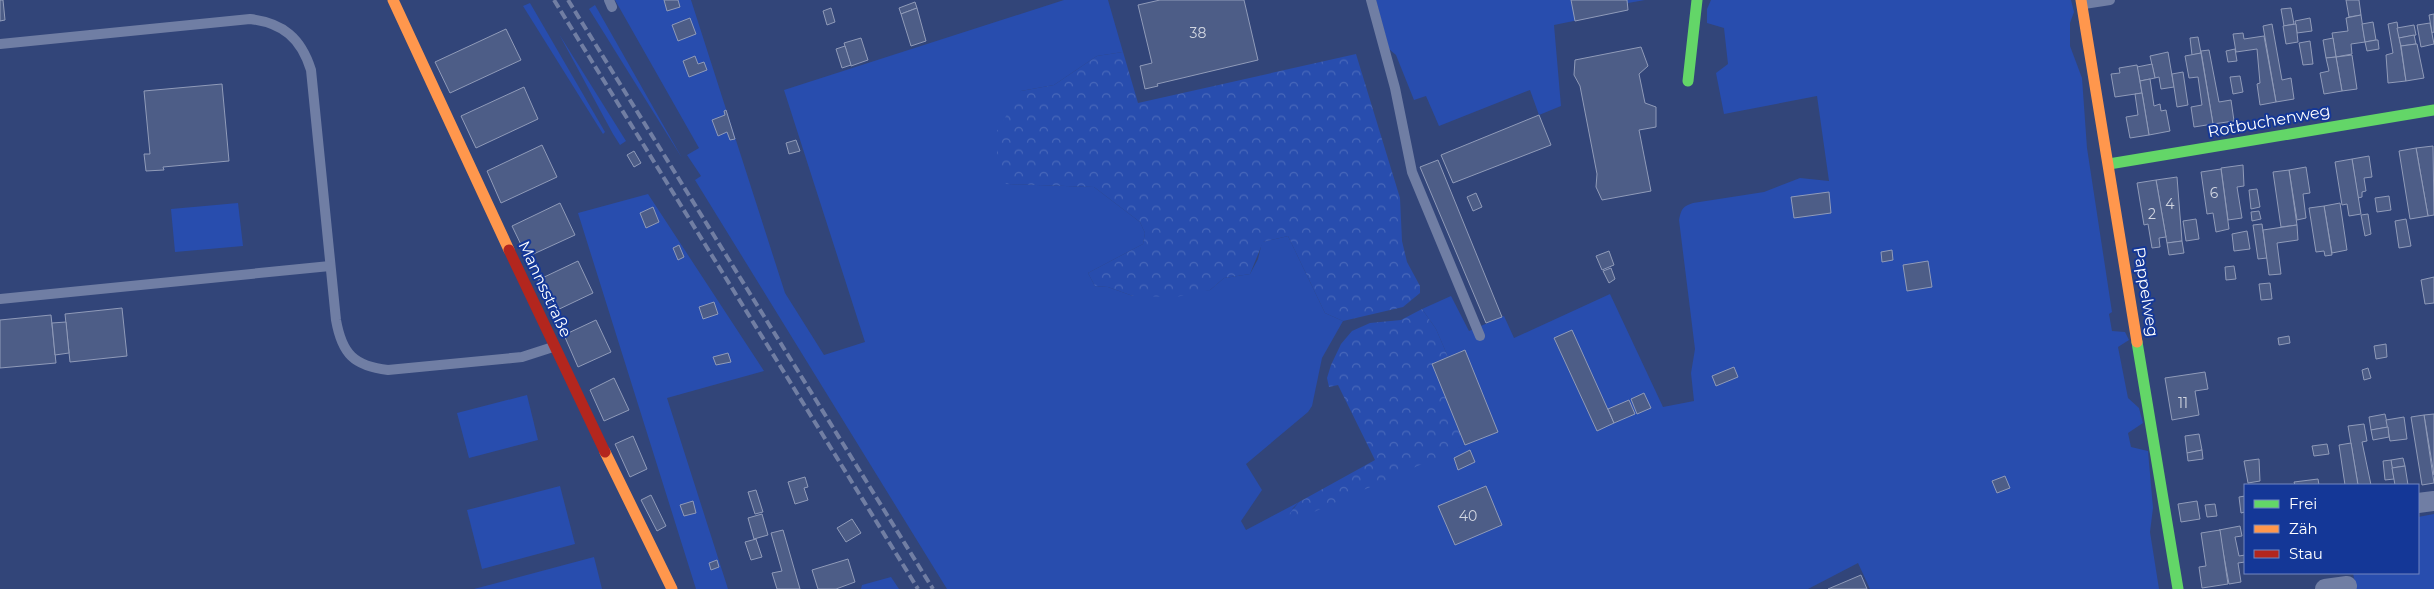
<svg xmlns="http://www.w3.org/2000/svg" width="2434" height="589" font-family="Montserrat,sans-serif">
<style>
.green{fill:#284dae}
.forest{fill:url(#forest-crowns)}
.building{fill:#4d5d87;stroke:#909bb9}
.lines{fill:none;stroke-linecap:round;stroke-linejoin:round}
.lane{stroke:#707ea4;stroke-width:10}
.street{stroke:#707ea4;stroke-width:20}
.fast{stroke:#63d668;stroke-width:11}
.slow{stroke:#ff974d;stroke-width:11}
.jam{stroke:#b3261e;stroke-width:11}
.rail{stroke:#717ea3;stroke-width:4;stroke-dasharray:9 4;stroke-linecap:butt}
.labels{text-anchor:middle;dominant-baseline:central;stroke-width:4;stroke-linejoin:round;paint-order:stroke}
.number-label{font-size:14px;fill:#d2d6e1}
.street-label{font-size:16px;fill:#fff;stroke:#143797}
</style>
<defs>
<pattern id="forest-crowns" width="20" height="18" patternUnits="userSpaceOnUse" patternTransform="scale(1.25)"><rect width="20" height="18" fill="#284dae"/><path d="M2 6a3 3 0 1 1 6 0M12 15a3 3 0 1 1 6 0" fill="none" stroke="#4868ba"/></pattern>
</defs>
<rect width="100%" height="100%" fill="#324579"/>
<g class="green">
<path d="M615,0h76l94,293 39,62 41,-13 -81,-252 280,-90h44l15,52 -26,4 -43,29 -33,6 -14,93 87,3 46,35 5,11 -2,11 -55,29 7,13 13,1 25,9 77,-6 14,-12 26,-4 8,-15 4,-17 26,-6 37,77 18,8 -21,37 -10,48 -4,6 -62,52 16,26 -21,31 5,9 53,-28 -7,7 173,-64 -33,-81 16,-7 -12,-28 -14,-20 29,-13 18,35 35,-15 10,22 96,-44 53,113 31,-6 -3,-28 4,-24 -16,-129c2,-11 4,-14 14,-17l71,-11 36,-14 29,3 -12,-85 -93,18 -8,-41 12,-9 -4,-36 -17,-5v-14l4,-9h360l3,12 -4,11v23l12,32 5,70 25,164 -3,2 3,17 13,1 4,8 -11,7 10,51 11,10 4,15 -15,10 3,14 17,4 5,57 -3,24 9,57h-289l-12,-26 -50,26h-861l-252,-409 6,-4 -14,-21 12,-7z"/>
<polygon points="1376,0 1645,0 1628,3 1628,10 1554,25 1561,106 1539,115 1530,90 1439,126 1426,96 1414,100 1396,55 1389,49"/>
<polygon points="530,3 605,132 603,134 523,6"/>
<polygon points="595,5 682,158 589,9"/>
<polygon points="559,34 626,141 620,145 613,134"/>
<polygon points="648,194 764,371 667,398 728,589 696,589 578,213"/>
<polygon points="238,203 243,246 175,252 171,209"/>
<polygon points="527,395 538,440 469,458 457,413"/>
<polygon points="560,486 575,544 482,569 467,510"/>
<polygon points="2434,514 2434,589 2356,589 2353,573 2418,573 2418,517"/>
<polygon points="594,557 602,589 474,589"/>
<polygon points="891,577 899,589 861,589 862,585"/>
</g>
<g class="forest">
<polygon points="1123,52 1138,103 1356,54 1400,198 1402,241 1407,262 1420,286 1420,293 1403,307 1343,321 1325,313 1288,236 1263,242 1250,274 1224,278 1210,290 1176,297 1133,296 1108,287 1095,286 1088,273 1143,244 1145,233 1140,222 1094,187 1006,184 997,164 997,131 1021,91 1054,85 1097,56"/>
<polygon points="1422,309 1436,329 1448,357 1432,364 1465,445 1289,523 1287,517 1299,502 1375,460 1338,385 1329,387 1327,378 1331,365 1341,344 1352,331 1370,323 1401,320"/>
</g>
<g class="building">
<polygon points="0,0 3,0 5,20 0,21"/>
<polygon points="664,0 678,0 680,7 667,11"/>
<polygon points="1160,0 1244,0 1258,60 1157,84 1158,86 1145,89 1140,66 1152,63 1138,5"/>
<polygon points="1571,0 1627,0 1628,10 1575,21"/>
<polygon points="2346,0 2359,0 2361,15 2349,17"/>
<polygon points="915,2 917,8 901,14 899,8"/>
<polygon points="831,8 835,22 827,25 823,11"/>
<polygon points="917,8 926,41 911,46 901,14"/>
<polygon points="2291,8 2294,24 2284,26 2281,9"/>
<polygon points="2434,14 2434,32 2432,33 2429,15"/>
<polygon points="2361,15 2365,42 2351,44 2352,54 2336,57 2332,33 2348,31 2346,18"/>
<polygon points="690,18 696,34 678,41 672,25"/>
<polygon points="2310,18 2312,31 2297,33 2295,21"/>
<polygon points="2373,22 2376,40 2365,42 2362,24"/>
<polygon points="2397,22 2406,81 2388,83 2386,55 2393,53 2388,24"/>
<polygon points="2430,23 2434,44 2421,47 2417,25"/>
<polygon points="2272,24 2282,80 2291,78 2294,99 2276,102 2263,26"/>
<polygon points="2296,24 2298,42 2286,44 2283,26"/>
<polygon points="2414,25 2416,35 2399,38 2397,28"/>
<polygon points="506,29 521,60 450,93 435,62"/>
<polygon points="2243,33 2244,39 2264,36 2276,102 2260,105 2257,84 2260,83 2257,49 2236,52 2233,34"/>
<polygon points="2414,35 2416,44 2401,46 2399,38"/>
<polygon points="2198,37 2201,53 2192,55 2190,38"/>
<polygon points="861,38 868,60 851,66 844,43"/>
<polygon points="2333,38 2336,57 2326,58 2323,40"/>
<polygon points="2376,40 2378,40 2379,49 2367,51 2365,42"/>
<polygon points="2310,41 2313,64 2303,65 2299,43"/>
<polygon points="2416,44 2417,44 2424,78 2406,81 2401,46"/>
<polygon points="845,46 851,65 842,68 836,49"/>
<polygon points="1641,47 1648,66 1639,74 1645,103 1656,107 1656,127 1639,130 1651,191 1602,200 1596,187 1597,174 1580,86 1574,75 1575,60"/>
<polygon points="2235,49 2237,61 2228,62 2226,51"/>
<polygon points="2209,50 2219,102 2231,100 2234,121 2213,124 2201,51"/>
<polygon points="2168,52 2174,87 2161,89 2159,77 2155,78 2150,56"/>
<polygon points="2201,53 2213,124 2194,127 2191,107 2202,105 2198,77 2189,78 2185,56"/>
<polygon points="2352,55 2357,89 2342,91 2336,57"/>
<polygon points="695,56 698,64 704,62 707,70 689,77 683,61"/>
<polygon points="2336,57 2342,91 2324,94 2320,73 2329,71 2326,58"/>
<polygon points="2152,64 2155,78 2140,81 2137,67"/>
<polygon points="2137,65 2142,93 2115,97 2111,74 2120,73 2119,68"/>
<polygon points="2183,72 2188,105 2177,107 2172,74"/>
<polygon points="2240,76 2243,92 2233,94 2230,77"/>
<polygon points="2150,79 2154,106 2160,104 2161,111 2166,110 2170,131 2149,135 2140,81"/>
<polygon points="222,84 229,161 163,167 164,170 146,171 144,154 150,154 144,91"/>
<polygon points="524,87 538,119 476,148 461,116"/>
<polygon points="2142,93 2149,135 2130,138 2126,117 2138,115 2135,94"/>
<polygon points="726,110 735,139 730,140 727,132 718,136 712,120 725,115 724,111"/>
<polygon points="1539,115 1551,145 1453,183 1441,155"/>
<polygon points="796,140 800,151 789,154 786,143"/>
<polygon points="542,145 557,177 501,203 487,171"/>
<polygon points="2433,146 2434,215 2428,216 2416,148"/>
<polygon points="2416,148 2428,216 2410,219 2399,151"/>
<polygon points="634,151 641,163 634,167 627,155"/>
<polygon points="2369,156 2372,177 2364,178 2366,191 2362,192 2362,197 2358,198 2352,159"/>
<polygon points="2352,159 2361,214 2349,216 2347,204 2342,205 2335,162"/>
<polygon points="1438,160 1502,317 1486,323 1420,167"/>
<polygon points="2243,165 2244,186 2237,187 2242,218 2228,220 2221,168"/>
<polygon points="2306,167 2310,193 2303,194 2306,218 2297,220 2289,170"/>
<polygon points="2221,169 2229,229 2216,232 2213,213 2207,214 2201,172"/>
<polygon points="2289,170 2297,225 2281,227 2273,172"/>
<polygon points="2177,177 2182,241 2167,243 2156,180"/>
<polygon points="2156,180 2166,237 2159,238 2160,247 2152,248 2148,224 2144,225 2137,183"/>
<polygon points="2257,189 2260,207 2251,209 2249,190"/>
<polygon points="1829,192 1831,213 1794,218 1791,197"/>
<polygon points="1476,193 1482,207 1473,211 1467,197"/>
<polygon points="2389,196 2391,210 2377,212 2375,198"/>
<polygon points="560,203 575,235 527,257 512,226"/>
<polygon points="2340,203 2347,250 2332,253 2324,206"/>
<polygon points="2324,206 2332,255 2325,256 2324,251 2316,252 2309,208"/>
<polygon points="653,207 659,222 646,228 640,213"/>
<polygon points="2259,211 2261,219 2252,221 2251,212"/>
<polygon points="2368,214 2371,234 2365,236 2361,215"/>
<polygon points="2196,219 2199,239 2186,241 2183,221"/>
<polygon points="2406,219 2411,246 2399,248 2395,221"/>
<polygon points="2262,224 2267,258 2258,259 2253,225"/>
<polygon points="2297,225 2298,240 2277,243 2281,274 2269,275 2263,230"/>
<polygon points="2247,231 2250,249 2234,251 2232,234"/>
<polygon points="2182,241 2184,253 2169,255 2167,243"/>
<polygon points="679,245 684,257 678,260 673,248"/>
<polygon points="1892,250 1893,260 1882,262 1881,252"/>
<polygon points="1609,251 1614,265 1602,270 1596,256"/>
<polygon points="578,261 593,293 553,312 538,280"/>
<polygon points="1928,261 1932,287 1907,291 1903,265"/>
<polygon points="2234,266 2236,279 2226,280 2225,267"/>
<polygon points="1611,268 1615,279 1609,283 1603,271"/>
<polygon points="2434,277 2434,303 2425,304 2421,280"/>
<polygon points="2270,283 2272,299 2261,300 2259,284"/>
<polygon points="714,302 718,314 703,319 699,307"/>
<polygon points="122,308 127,356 70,362 65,314"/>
<polygon points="51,315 56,363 0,368 0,320"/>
<polygon points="596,320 611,352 578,367 564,335"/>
<polygon points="66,322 69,353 55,355 52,323"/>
<polygon points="1572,330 1614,423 1597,431 1554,338"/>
<polygon points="2289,336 2290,343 2279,345 2278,338"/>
<polygon points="2386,344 2387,357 2376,359 2374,346"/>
<polygon points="1465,350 1498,432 1465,445 1432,364"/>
<polygon points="728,353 731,362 716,365 713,357"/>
<polygon points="1734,367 1738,377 1716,386 1712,376"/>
<polygon points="2368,368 2371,378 2364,380 2362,370"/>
<polygon points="2205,372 2208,389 2195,391 2199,415 2172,420 2165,378"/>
<polygon points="614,378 629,410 604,421 590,390"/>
<polygon points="1644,393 1651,408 1637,414 1631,399"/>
<polygon points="1629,400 1635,414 1614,423 1608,409"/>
<polygon points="2385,414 2388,427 2371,430 2369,417"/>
<polygon points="2434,414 2434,475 2424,415"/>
<polygon points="2424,415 2434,483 2422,485 2411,417"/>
<polygon points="2404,417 2407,439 2390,441 2386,420"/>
<polygon points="2364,424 2367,441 2362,442 2371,485 2358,485 2348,426"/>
<polygon points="2388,427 2389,437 2373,440 2371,430"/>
<polygon points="2199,434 2202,450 2187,453 2185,436"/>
<polygon points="633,436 647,469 630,477 615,444"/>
<polygon points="2351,443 2358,485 2345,485 2339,445"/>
<polygon points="2327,444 2329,454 2314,456 2312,446"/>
<polygon points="1470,450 1475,462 1458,470 1454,458"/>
<polygon points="2202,450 2203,459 2188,461 2187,453"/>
<polygon points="2403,458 2405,466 2392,468 2391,460"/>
<polygon points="2259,459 2260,481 2248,483 2244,461"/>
<polygon points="2391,460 2394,479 2385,480 2383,461"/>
<polygon points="2405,466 2408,485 2395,485 2392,468"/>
<polygon points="2005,476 2010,488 1997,493 1992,481"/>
<polygon points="805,477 808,487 804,488 808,500 795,504 788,482"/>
<polygon points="2318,479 2319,485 2295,485 2294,482"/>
<polygon points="1486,486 1502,525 1455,545 1438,506"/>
<polygon points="756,490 763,512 755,514 748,492"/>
<polygon points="651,495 666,526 657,531 641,500"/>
<polygon points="2245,496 2245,512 2241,513 2239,497"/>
<polygon points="693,501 696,513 684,516 680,505"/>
<polygon points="2197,501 2200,519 2181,522 2178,504"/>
<polygon points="2215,504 2217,516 2207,517 2205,505"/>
<polygon points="762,514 768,535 754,539 748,518"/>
<polygon points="852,519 861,533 846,542 837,528"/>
<polygon points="2240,526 2242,536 2235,537 2239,556 2245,555 2245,562 2238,563 2241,582 2229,584 2219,530"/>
<polygon points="783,530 800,589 777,589 772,573 782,571 771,533"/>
<polygon points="2220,530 2228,584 2202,588 2199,567 2206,566 2201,533"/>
<polygon points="756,539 762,557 751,560 745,542"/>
<polygon points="848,559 855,582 836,589 818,589 812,570"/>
<polygon points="717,560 719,567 711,570 709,563"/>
<polygon points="1861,575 1867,589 1828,589"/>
</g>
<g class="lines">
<g class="lane">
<polyline points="609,0 612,7"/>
<polyline points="1371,0 1395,88 1412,172 1480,336"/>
<polyline points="2084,4 2110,0"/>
<path d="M0,44l250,-25c33,4 51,19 61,51l25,250c6,34 18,46 52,50l134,-13 31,-10"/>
<polyline points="0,299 330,266"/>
</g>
<g class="street">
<polyline points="2418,503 2434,501"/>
<polyline points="2325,589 2347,586"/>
</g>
<g class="fast">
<polyline points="1688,81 1697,0"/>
<polyline points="2109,164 2434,110"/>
<polyline points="2137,342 2178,589"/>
</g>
<g class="slow">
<polyline points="393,0 509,250"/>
<polyline points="2081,0 2137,342"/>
<polyline points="605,452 672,589"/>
</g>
<polyline class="jam" points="509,250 605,452"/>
<g class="rail">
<polyline points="554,0 918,589"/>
<polyline points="568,0 933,589"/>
</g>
</g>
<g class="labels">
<g class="number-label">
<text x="1198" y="33">38</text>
<text x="2214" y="193">6</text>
<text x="2170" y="204">4</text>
<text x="2152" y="214">2</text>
<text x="2183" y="403">11</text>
<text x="1468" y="516">40</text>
</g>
<g class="street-label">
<text transform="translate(2269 121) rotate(-10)">Rotbuchenweg</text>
<text transform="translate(545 289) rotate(65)">Mannsstraße</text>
<text transform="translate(2146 292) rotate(81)">Pappelweg</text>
</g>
</g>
<rect x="2244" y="484" width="175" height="90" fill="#143797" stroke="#7287c1"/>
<rect x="2254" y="500" width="25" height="8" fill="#63d668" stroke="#7287c1"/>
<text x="2289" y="509" font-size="15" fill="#ffffff">Frei</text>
<rect x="2254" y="525" width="25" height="8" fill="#ff974d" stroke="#7287c1"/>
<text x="2289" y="534" font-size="15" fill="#ffffff">Zäh</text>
<rect x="2254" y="550" width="25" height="8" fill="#b3261e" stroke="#7287c1"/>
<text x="2289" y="559" font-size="15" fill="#ffffff">Stau</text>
</svg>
